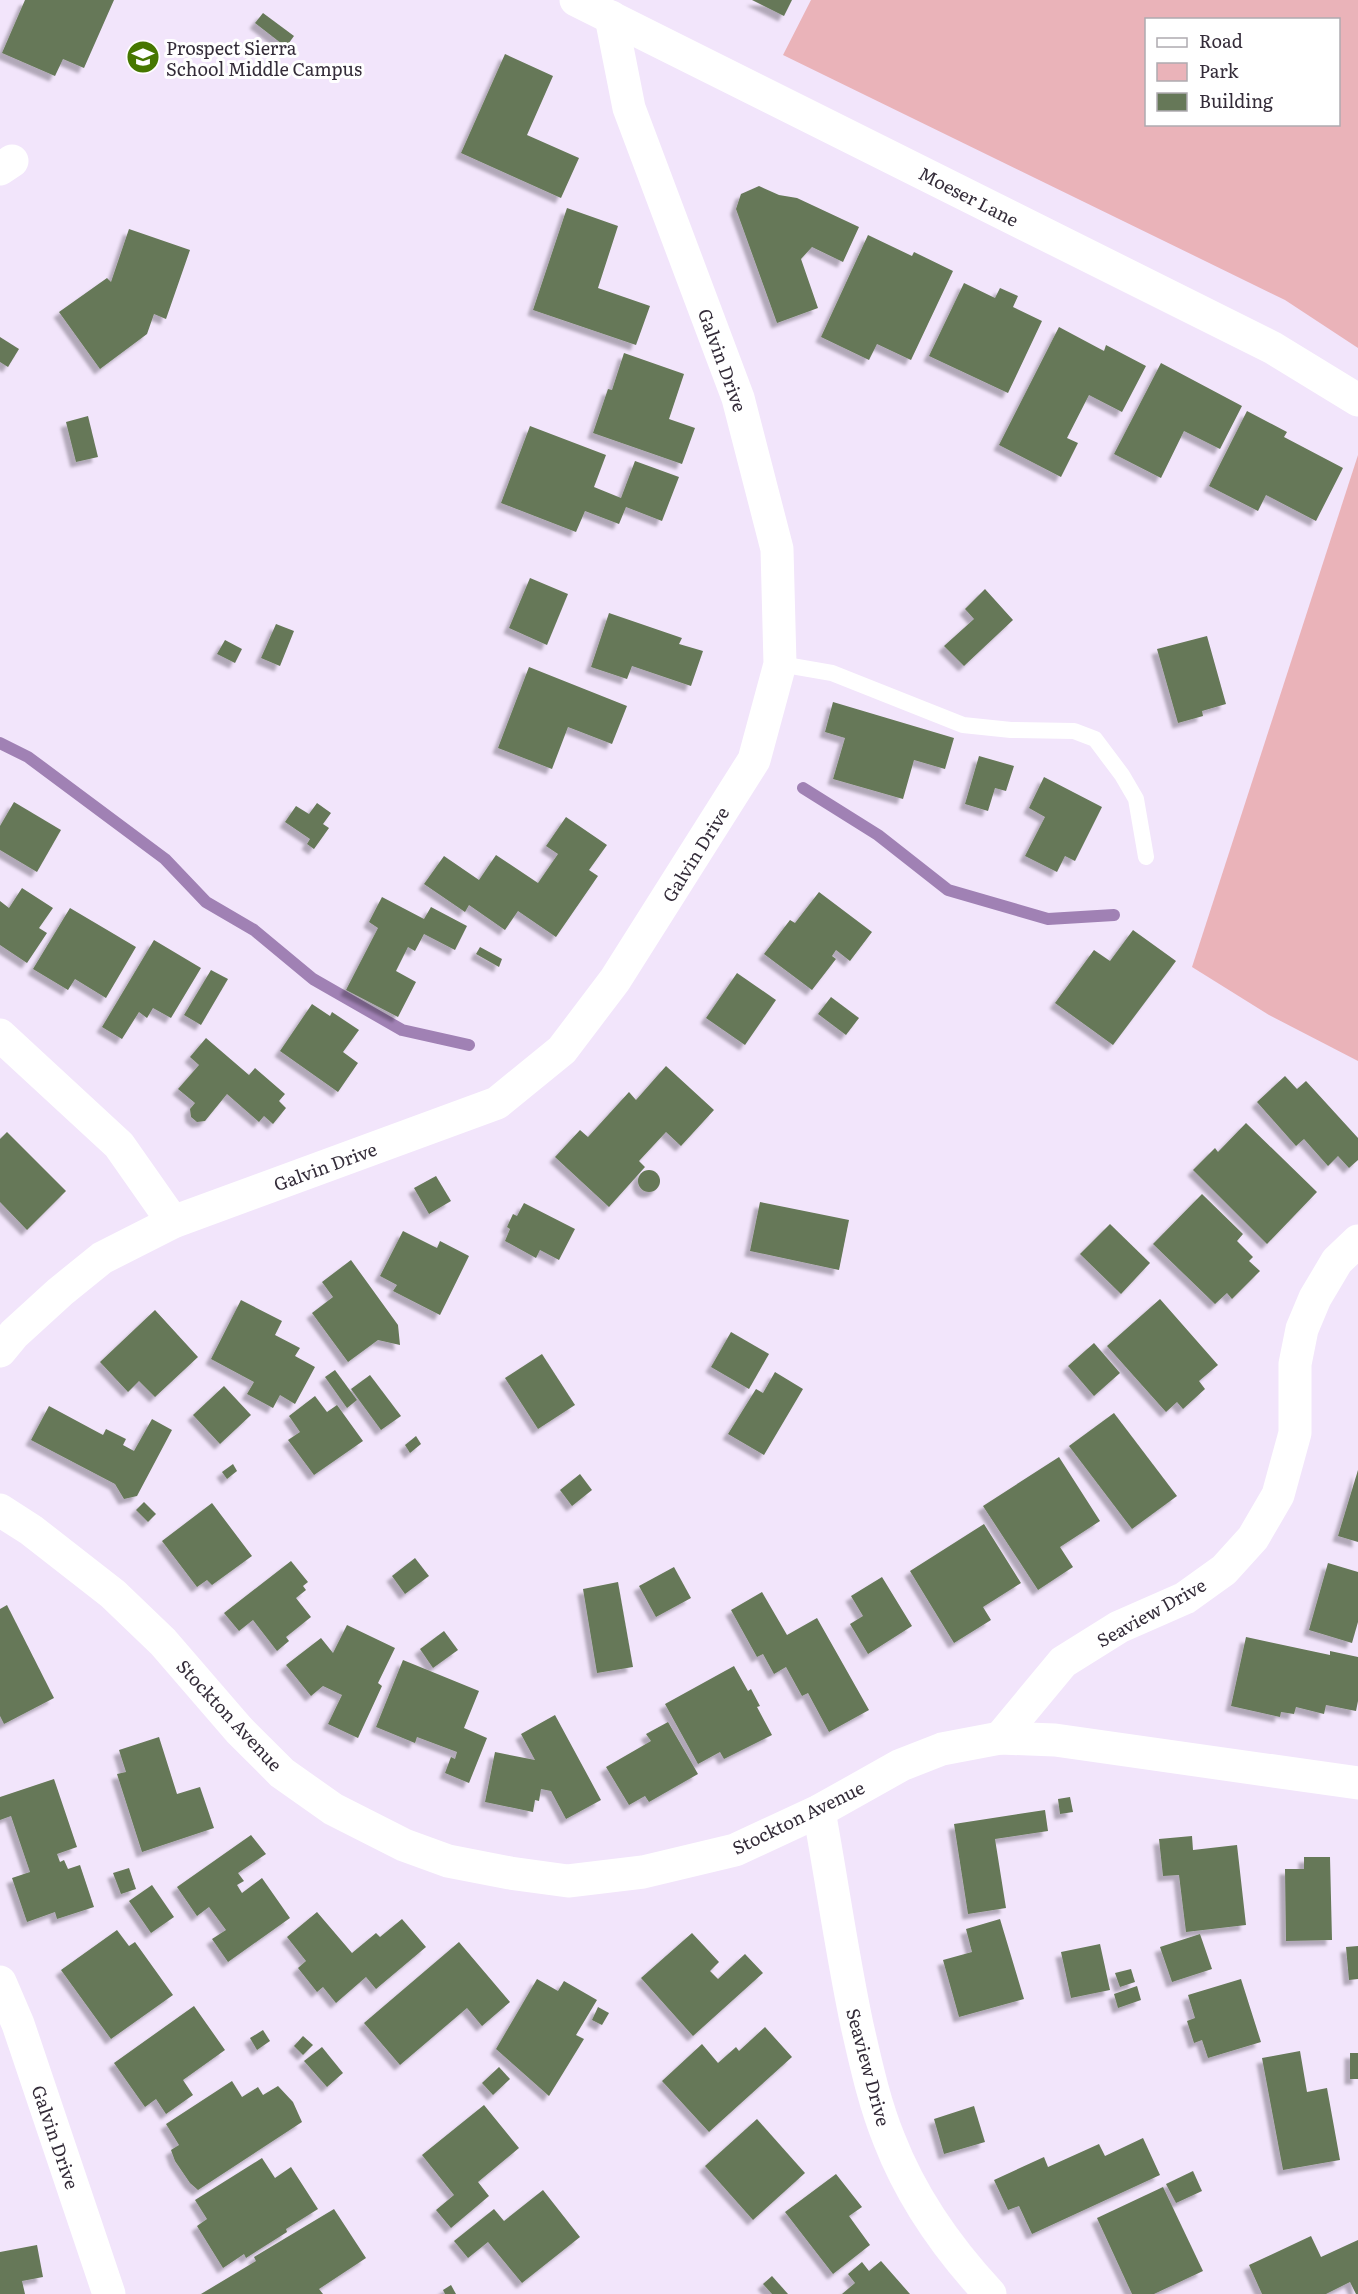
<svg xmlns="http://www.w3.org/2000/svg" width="1358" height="2294" font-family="Literata,serif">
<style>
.green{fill:#eab3b9;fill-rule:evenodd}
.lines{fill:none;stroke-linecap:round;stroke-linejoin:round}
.stream{stroke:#a081b4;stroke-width:12}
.building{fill:#667858;filter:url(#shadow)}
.lane{stroke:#fff;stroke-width:16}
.street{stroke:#fff;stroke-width:33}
.secondary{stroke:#fff;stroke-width:33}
.labels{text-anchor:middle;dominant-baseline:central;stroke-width:6;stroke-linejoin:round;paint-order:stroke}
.poi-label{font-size:18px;fill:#342c39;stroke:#fff;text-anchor:start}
.street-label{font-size:18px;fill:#342c39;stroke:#fff}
</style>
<defs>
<filter id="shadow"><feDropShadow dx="-5.5" dy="5.5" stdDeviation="1.5" flood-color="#0004"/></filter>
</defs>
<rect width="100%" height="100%" fill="#f2e5fb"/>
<g class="green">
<path d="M811,0h547v348l-73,-48 -502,-245zM1146,20h192v104h-192z"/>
<polygon points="1358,455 1358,1061 1269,1015 1192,967"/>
</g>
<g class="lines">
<g class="stream">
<polyline points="0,743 28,757 165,859 206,902 254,930 313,979 402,1030 469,1045"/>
<polyline points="803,788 878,835 948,890 1048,919 1114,915"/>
</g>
</g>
<g class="building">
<polygon points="25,0 114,0 84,68 63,59 55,76 2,53"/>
<polygon points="752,0 792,0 784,16"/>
<polygon points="263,13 294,36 286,47 255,23"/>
<polygon points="505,54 553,76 527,135 579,158 561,198 461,153"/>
<polygon points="759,186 779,195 797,198 859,227 843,262 812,247 801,259 818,308 777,323 736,209 741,194"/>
<polygon points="567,208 618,226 598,288 650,306 636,345 533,310"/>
<polygon points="129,229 190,250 166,319 154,314 147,334 100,369 59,312 107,278 111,282"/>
<polygon points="868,235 912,256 914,252 953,271 911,360 877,344 869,360 821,337"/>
<polygon points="964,283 995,298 1000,288 1018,296 1013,307 1042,321 1008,393 929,356"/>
<polygon points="1059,327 1104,351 1106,345 1146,366 1122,412 1089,395 1067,438 1078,443 1061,477 999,445"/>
<polygon points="0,337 19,349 8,367 0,362"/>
<polygon points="624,353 684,374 669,419 695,428 682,464 593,433 608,389 612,390"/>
<polygon points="1161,363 1242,406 1220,449 1184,431 1161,478 1114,454"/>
<polygon points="1247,411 1287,432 1284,437 1343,468 1316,521 1266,495 1258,511 1209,486"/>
<polygon points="88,416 98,457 76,462 66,422"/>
<polygon points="530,426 606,455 594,487 621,498 635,461 679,477 662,521 626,507 619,524 585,511 576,532 501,503"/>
<polygon points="530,578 568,594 547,645 509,628"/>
<polygon points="985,589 1013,620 964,666 944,646 974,619 965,609"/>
<polygon points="609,613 682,638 679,644 703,651 691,686 632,666 627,679 591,667"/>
<polygon points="276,624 294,631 280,666 261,658"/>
<polygon points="1207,636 1226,704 1202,711 1203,716 1178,723 1157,649"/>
<polygon points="225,640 242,649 235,663 217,654"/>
<polygon points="529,667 627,706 612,744 568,727 552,769 498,748"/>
<polygon points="833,702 954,738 945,769 914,760 903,799 833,779 845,738 825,732"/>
<polygon points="979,756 1014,766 1006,791 995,788 988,811 965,804"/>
<polygon points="1044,777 1102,807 1075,861 1065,856 1057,872 1025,856 1045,817 1029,808"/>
<polygon points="14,802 61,830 37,872 0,850 0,826"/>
<polygon points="317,803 331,813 323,824 329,828 314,849 307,844 310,839 285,822 296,806 309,814"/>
<polygon points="566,817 607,845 589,870 598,876 556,937 518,911 505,930 469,905 465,912 424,884 444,856 479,880 496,855 538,883 558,854 546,846"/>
<polygon points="22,888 53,908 39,928 47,933 27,963 0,945 0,901 9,908"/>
<polygon points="819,892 872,932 850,961 836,950 832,956 836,959 812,990 764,954 790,920 795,923"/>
<polygon points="382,897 424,919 431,907 467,926 455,950 424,934 415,951 408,947 396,971 416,982 398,1017 346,990 378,928 369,922"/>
<polygon points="70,908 136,947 106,998 75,979 68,990 33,969"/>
<polygon points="1133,930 1176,961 1113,1045 1055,1003 1094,950 1110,961"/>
<polygon points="154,940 201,968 171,1018 153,1008 147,1018 139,1012 122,1039 102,1027"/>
<polygon points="480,947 502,959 499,967 476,954"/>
<polygon points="211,970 228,979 201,1025 184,1015"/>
<polygon points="737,973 776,1000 745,1045 706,1018"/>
<polygon points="831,997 859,1018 846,1035 818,1014"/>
<polygon points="312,1004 330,1016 332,1012 359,1030 343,1052 358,1063 338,1092 280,1051"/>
<polygon points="206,1038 249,1075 255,1068 285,1094 279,1101 286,1108 273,1124 264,1116 259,1122 227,1094 205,1121 197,1122 191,1117 190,1109 195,1103 178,1089 199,1065 190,1057"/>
<polygon points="666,1066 714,1110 681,1146 666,1132 639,1161 645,1167 609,1207 555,1157 580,1130 588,1137 629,1092 636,1100"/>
<polygon points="1285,1076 1297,1089 1306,1081 1358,1138 1358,1160 1349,1168 1338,1156 1328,1166 1304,1139 1296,1146 1257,1102"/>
<polygon points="1246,1123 1317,1192 1267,1244 1193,1170 1215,1148 1218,1152"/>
<polygon points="7,1132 66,1191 27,1230 0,1202 0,1139"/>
<circle cx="649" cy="1181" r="11"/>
<polygon points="436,1176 451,1201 429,1214 414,1188"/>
<polygon points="1202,1194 1243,1234 1237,1241 1253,1257 1249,1261 1260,1271 1232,1299 1227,1293 1215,1304 1153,1244"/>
<polygon points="760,1202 849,1220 839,1270 750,1251"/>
<polygon points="524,1203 575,1229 559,1260 540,1250 536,1258 505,1241 510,1229 507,1227 513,1214 517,1216"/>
<polygon points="1110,1224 1150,1263 1121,1294 1080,1254"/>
<polygon points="403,1231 437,1248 440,1241 469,1256 440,1315 393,1291 397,1285 380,1276"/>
<polygon points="351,1260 398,1325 400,1345 378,1340 348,1362 312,1313 333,1297 322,1282"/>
<polygon points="1160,1299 1218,1365 1199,1381 1205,1389 1183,1409 1177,1402 1166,1412 1107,1346"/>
<polygon points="241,1300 282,1321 275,1335 300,1348 295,1356 315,1367 295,1404 280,1395 273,1408 247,1394 254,1382 211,1359"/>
<polygon points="155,1310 198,1357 155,1397 139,1381 128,1392 100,1362"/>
<polygon points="731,1332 769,1354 749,1389 711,1367"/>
<polygon points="1094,1343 1120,1373 1094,1396 1068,1366"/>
<polygon points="542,1354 575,1405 538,1429 505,1378"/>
<polygon points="335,1370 357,1400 347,1408 325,1377"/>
<polygon points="775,1372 803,1389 764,1455 728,1434 756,1389 763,1393"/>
<polygon points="370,1375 401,1416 381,1430 351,1389"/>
<polygon points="224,1386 251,1415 220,1444 193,1415"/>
<polygon points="315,1396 327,1412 337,1405 363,1441 314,1475 288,1440 300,1432 289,1416"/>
<polygon points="49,1406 103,1435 106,1429 126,1439 123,1445 134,1451 152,1419 172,1430 137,1496 124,1499 115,1484 31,1440"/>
<polygon points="1114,1413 1177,1496 1132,1529 1069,1446"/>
<polygon points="416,1436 421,1444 410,1453 405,1445"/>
<polygon points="1059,1457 1100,1521 1060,1547 1073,1567 1038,1590 983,1506"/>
<polygon points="233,1464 237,1471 227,1479 222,1472"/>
<polygon points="1358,1470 1358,1542 1338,1536"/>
<polygon points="580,1474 592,1490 572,1506 560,1490"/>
<polygon points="144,1502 156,1514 148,1522 136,1510"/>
<polygon points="212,1503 252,1556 212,1585 207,1580 197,1587 162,1541"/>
<polygon points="984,1524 1021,1583 983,1607 991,1620 954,1643 910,1571"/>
<polygon points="415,1558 429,1576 405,1594 392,1576"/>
<polygon points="291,1561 308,1582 303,1586 306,1590 296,1598 311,1617 286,1637 289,1641 277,1651 253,1620 239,1631 224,1613"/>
<polygon points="1328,1563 1358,1572 1358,1622 1352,1643 1309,1630"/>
<polygon points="674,1567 691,1598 656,1617 639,1586"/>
<polygon points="882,1577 912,1626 868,1654 850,1624 863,1616 851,1596"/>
<polygon points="618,1582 633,1667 597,1673 583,1589"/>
<polygon points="762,1592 787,1635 817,1618 869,1710 829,1732 808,1693 802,1696 786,1667 774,1674 763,1654 757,1657 731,1610"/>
<polygon points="7,1605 54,1698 4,1724 0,1716 0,1609"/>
<polygon points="347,1625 395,1648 378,1683 382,1686 358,1738 328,1724 342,1695 323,1686 311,1696 286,1665 321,1638 333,1653"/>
<polygon points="444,1631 458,1650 433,1668 420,1649"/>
<polygon points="1246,1637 1330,1655 1330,1651 1358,1657 1358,1701 1356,1711 1326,1705 1324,1714 1296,1707 1294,1714 1281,1712 1280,1717 1231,1706"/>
<polygon points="403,1660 479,1691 464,1728 487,1738 469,1783 445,1773 451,1757 455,1759 457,1752 417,1737 415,1743 376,1727"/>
<polygon points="734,1666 748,1691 751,1689 760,1706 757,1707 772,1735 724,1759 720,1752 698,1764 665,1704"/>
<polygon points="555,1715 601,1800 566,1819 551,1791 541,1789 539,1801 535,1800 533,1812 485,1802 495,1752 535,1760 521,1734"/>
<polygon points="668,1722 698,1774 649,1802 645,1796 629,1805 606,1767 651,1741 646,1734"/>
<polygon points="159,1737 177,1794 200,1787 214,1828 142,1852 117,1774 126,1772 119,1750"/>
<polygon points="54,1779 77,1847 57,1854 60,1862 64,1860 68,1869 80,1865 94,1907 57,1919 55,1912 27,1922 12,1878 30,1872 11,1816 0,1820 0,1797"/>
<polygon points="1070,1797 1073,1812 1060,1814 1058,1799"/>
<polygon points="1045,1810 1048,1831 995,1839 1006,1908 968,1914 954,1824"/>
<polygon points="251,1835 266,1854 238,1873 244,1881 237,1885 242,1893 262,1878 290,1918 228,1962 212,1939 226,1930 209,1907 197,1916 177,1887"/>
<polygon points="1192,1836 1193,1850 1237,1845 1246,1925 1186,1932 1179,1875 1163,1876 1159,1839"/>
<polygon points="1304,1857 1330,1857 1332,1940 1286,1941 1285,1869 1304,1869"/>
<polygon points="129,1868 136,1889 121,1894 113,1873"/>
<polygon points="152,1885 174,1917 151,1933 129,1901"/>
<polygon points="317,1912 352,1953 376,1933 380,1937 402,1919 426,1947 376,1989 366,1977 336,2003 323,1987 317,1992 298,1968 306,1961 287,1937"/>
<polygon points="1000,1919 1024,1999 959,2017 943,1960 972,1952 966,1929"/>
<polygon points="117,1930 129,1946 135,1942 173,1995 111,2039 61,1970"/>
<polygon points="692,1933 719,1962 710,1971 718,1979 745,1954 763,1973 693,2036 641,1978"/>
<polygon points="1200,1934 1212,1969 1172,1982 1160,1947"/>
<polygon points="459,1942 510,2002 482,2026 467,2008 400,2065 364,2023"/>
<polygon points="1100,1944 1110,1990 1071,1998 1061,1952"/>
<polygon points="1358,1946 1358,1979 1349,1980 1346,1947"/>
<polygon points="1131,1969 1135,1982 1120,1987 1115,1973"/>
<polygon points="537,1979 558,1991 564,1981 597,2000 576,2035 584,2039 549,2096 496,2049"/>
<polygon points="1241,1979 1261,2042 1208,2058 1202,2040 1194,2043 1187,2021 1195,2018 1188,1995"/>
<polygon points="1137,1986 1141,2000 1118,2008 1114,1994"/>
<polygon points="194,2006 225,2050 183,2080 193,2095 166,2114 156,2099 145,2107 114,2063"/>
<polygon points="598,2007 609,2013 602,2025 592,2020"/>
<polygon points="765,2027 792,2057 709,2132 662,2081 702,2044 718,2063 736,2047 739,2051"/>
<polygon points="263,2030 270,2041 257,2050 250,2038"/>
<polygon points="303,2036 313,2045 303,2055 294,2046"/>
<polygon points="322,2047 343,2073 327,2087 304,2061"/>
<polygon points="1300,2051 1307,2092 1327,2088 1340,2160 1283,2170 1262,2058"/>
<rect x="1350" y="2053" width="8" height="26"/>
<polygon points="499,2067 510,2079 493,2095 482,2083"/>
<polygon points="232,2081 242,2097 258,2087 263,2095 278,2086 293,2102 302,2122 198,2190 190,2183 175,2161 171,2150 179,2145 166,2124"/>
<polygon points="484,2105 519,2148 478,2182 489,2196 451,2228 436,2210 454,2195 422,2155"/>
<polygon points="974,2106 985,2142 944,2154 934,2119"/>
<polygon points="757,2119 805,2173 753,2220 705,2166"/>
<polygon points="1143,2138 1160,2175 1032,2234 1019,2206 1008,2210 994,2180 1044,2157 1048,2167 1099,2144 1105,2156"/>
<polygon points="262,2158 275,2178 291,2167 318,2209 286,2229 287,2232 246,2258 244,2254 223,2268 197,2226 207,2219 195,2200"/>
<polygon points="1193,2171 1202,2191 1176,2203 1166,2184"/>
<polygon points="836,2174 862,2207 849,2216 870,2245 833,2274 785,2212"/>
<polygon points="1163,2187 1203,2271 1154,2294 1132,2294 1097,2218"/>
<polygon points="543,2190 580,2237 522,2283 488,2242 468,2258 454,2241 494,2209 504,2221"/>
<polygon points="334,2209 366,2258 319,2289 323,2294 201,2294 256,2261 254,2257"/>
<polygon points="1311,2236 1321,2257 1358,2240 1358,2294 1356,2294 1350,2282 1326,2294 1262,2294 1249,2265"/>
<polygon points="37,2245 43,2277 22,2281 25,2294 0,2294 0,2252"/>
<polygon points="881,2261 910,2294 842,2294 855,2283 848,2274 862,2262 869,2271"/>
<polygon points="772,2276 788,2294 772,2294 763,2284"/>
<polygon points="451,2285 456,2294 445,2294 443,2290"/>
</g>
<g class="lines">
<polyline class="lane" points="780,664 832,673 963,725 1011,730 1074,731 1095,739 1122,775 1136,799 1146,857"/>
<g class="street">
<polyline points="0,169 12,161"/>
<polyline points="0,1035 119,1145 173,1222"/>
<polyline points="0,1351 14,1334 60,1292 102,1258 173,1222 497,1103 562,1050 615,980 754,760 780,664 777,549 738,398 629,108 611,17"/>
<polyline points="0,1510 31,1530 113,1594 163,1642 239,1730 282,1773 333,1809 404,1845 448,1861 510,1873 568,1881 643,1872 735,1850 819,1811 901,1765 942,1749 1000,1738 1055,1740 1358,1783"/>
<polyline points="1000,1738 1063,1662 1119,1627 1185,1598 1224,1570 1253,1538 1278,1495 1295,1433 1295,1364 1302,1329 1315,1298 1337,1261 1358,1241"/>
<path d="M819,1811c13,71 23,143 38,214 9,39 17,77 32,114 22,57 59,110 101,155"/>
<polyline points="0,1982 18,2024 109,2294"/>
</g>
<polyline class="secondary" points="576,0 1273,348 1358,400"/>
</g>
<defs>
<symbol id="school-disc" viewBox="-11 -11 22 22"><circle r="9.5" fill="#467700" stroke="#fff"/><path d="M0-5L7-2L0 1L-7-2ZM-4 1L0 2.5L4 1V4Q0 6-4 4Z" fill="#fff"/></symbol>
</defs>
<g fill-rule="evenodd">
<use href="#school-disc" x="124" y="38" width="38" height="38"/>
</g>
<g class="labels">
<g class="poi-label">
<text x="166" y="47">Prospect Sierra<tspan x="166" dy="21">School Middle Campus</tspan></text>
</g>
<g class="street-label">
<text transform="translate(969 196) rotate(27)">Moeser Lane</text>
<text transform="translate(723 360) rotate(70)">Galvin Drive</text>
<text transform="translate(695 854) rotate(-58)">Galvin Drive</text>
<text transform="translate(325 1166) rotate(-20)">Galvin Drive</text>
<text transform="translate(1151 1612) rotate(-29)">Seaview Drive</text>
<text transform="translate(230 1715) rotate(47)">Stockton Avenue</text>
<text transform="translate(798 1817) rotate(-26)">Stockton Avenue</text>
<text transform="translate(869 2067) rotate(75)">Seaview Drive</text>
<text transform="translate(56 2137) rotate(71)">Galvin Drive</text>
</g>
</g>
<rect x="1145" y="18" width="195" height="108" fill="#ffffff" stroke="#aeabb0" stroke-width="1.5"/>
<rect x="1157" y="38" width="30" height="9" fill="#ffffff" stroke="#aeabb0" stroke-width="1.5"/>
<text x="1199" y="48" font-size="18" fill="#342c39">Road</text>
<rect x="1157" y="63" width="30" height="18" fill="#eab3b9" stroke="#aeabb0" stroke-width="1.5"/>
<text x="1199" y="78" font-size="18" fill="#342c39">Park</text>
<rect x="1157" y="93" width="30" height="18" fill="#667858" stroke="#aeabb0" stroke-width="1.5"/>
<text x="1199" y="108" font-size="18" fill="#342c39">Building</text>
</svg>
